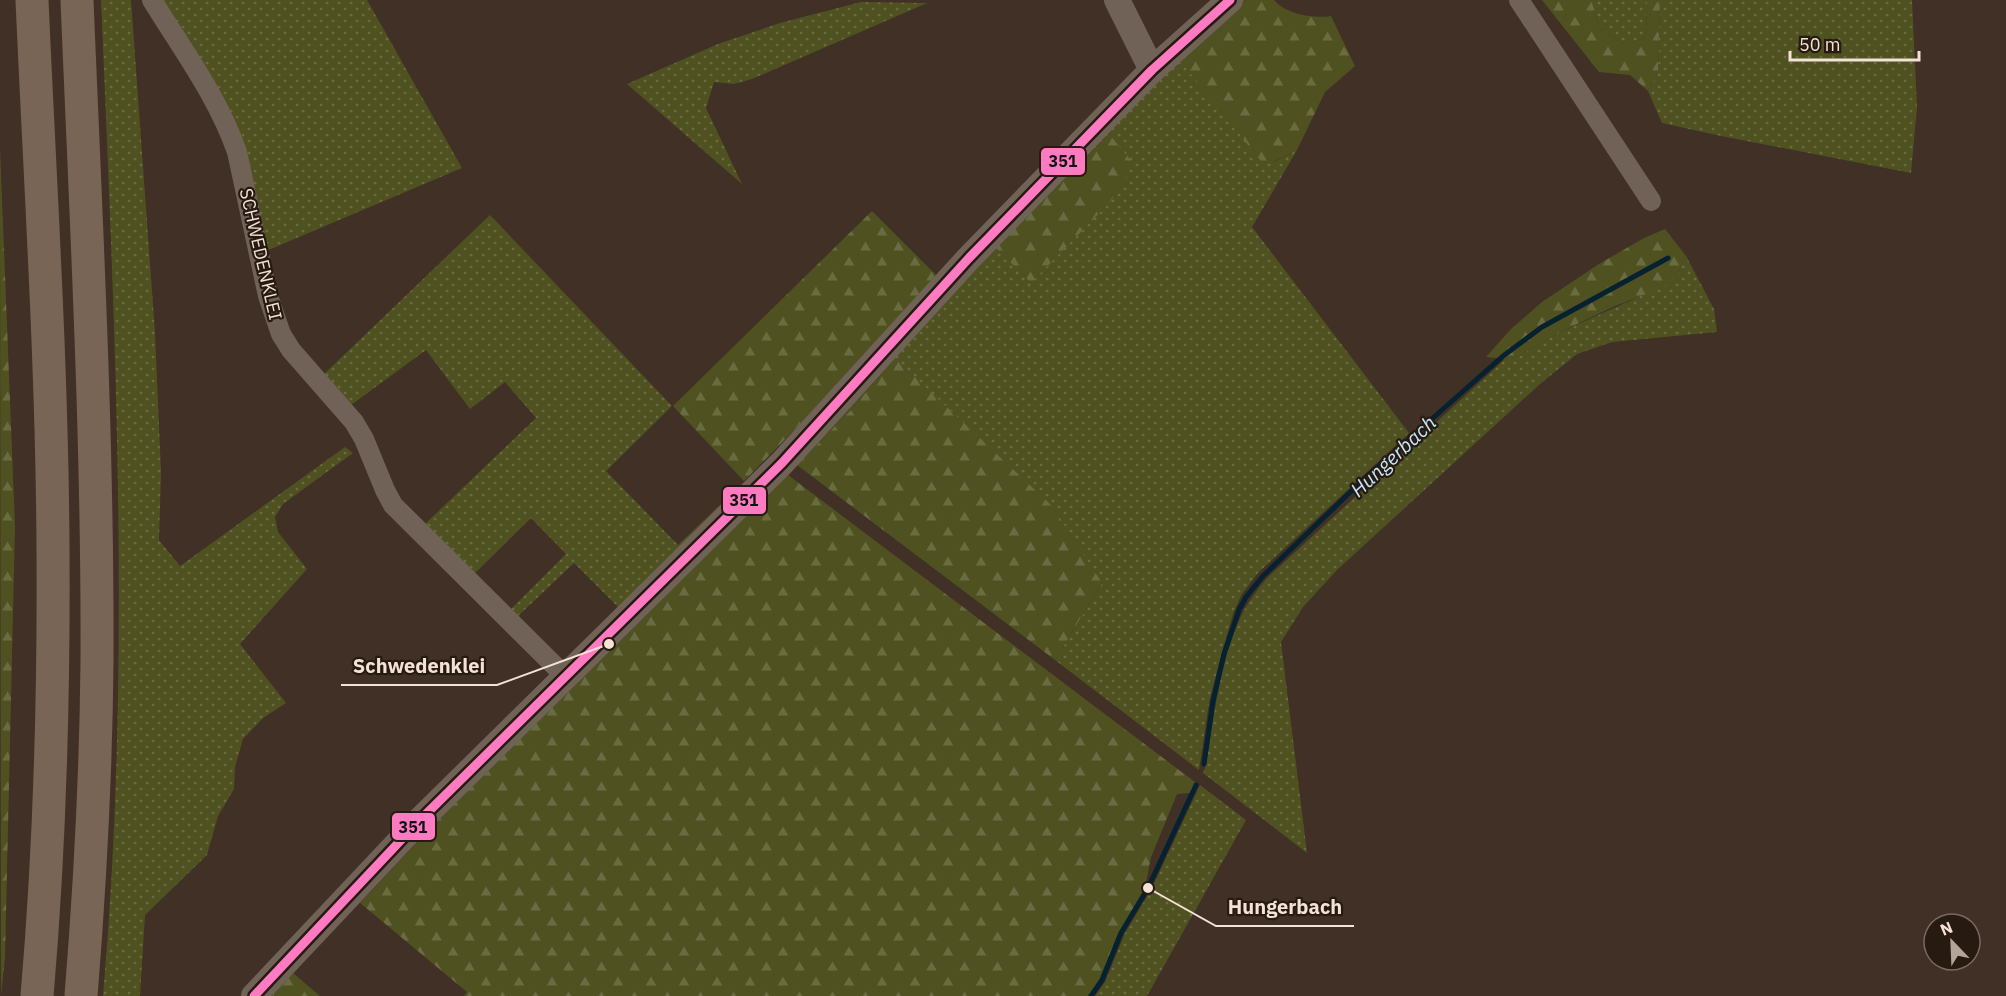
<svg xmlns="http://www.w3.org/2000/svg" width="2006" height="996" font-family="'IBM Plex Sans',sans-serif">
<style>
.grass{fill:url(#grass-dots);fill-rule:evenodd}
.forest{fill:url(#forest-firs)}
.lines{fill:none;stroke-linecap:round;stroke-linejoin:round}
.stream{stroke:#062130;stroke-width:5}
.minor{stroke:#716258;stroke-width:20}
.tertiary{stroke:#716258;stroke-width:26}
.motorway{stroke:#796556;stroke-width:33}
.bus-1-casing{stroke:#261a11;stroke-width:14}
.bus-1{stroke:#fe7ac1;stroke-width:9}
.labels{text-anchor:middle;dominant-baseline:central;stroke-width:4.5;stroke-linejoin:round;paint-order:stroke}
.street-label{font-size:18px;fill:#f4e2d6;stroke:#261a11}
.water-label{font-size:20px;font-style:italic;fill:#c4e7fc;stroke:#261a11}
.leader{fill:none;stroke:#f4e2d6;stroke-width:2}
.callout-dot{fill:#f4e2d6;stroke:#261a11;stroke-width:2}
.callout-label{font-size:20px;text-anchor:middle;font-weight:bold;fill:#f4e2d6;stroke:#261a11;stroke-width:4.5;stroke-linejoin:round;paint-order:stroke}
.line-badge{stroke:#261a11;stroke-width:2}
.pale-badge-label{font-size:16px;text-anchor:middle;font-weight:bold;fill:#111}
</style>
<defs>
<pattern id="grass-dots" width="8" height="8" patternUnits="userSpaceOnUse" patternTransform="scale(1.5)"><rect width="8" height="8" fill="#4f5220"/><path d="M2 2h.1M6 6h.1" fill="none" stroke="#696b40" stroke-width="1.8" stroke-linecap="round"/></pattern>
<pattern id="forest-firs" width="22" height="20" patternUnits="userSpaceOnUse" patternTransform="scale(1.5)"><rect width="22" height="20" fill="#4f5220"/><path d="M5 1l3.5 6h-7zM16 11l3.5 6h-7z" fill="#696b40"/></pattern>
</defs>
<rect width="100%" height="100%" fill="#403026"/>
<g class="grass">
<path d="M101,0h30l24,333 6,139 -2,68 21,26 165,-119 8,6 -70,51 -8,13 3,15 29,37 -67,75 46,59 -23,15 -20,21 -8,28 -1,22 -16,27 -11,39 -62,60 -5,81h-37c29,-331 12,-664 -2,-996z"/>
<polygon points="162,0 367,0 462,168 266,251 243,141"/>
<path d="M1240,0h7l-13,11 40,151 23,-12 -45,77 157,206 -151,140 -16,21 -8,17 -13,44 -12,48 -10,67 -144,-110 47,-77 -208,-224 -43,51 -54,55 197,-222zM1109,134l-78,149 -34,-35z"/>
<polygon points="1591,0 1647,0 1646,37 1627,45 1601,30"/>
<polygon points="1660,0 1912,0 1917,107 1911,173 1721,136 1662,123 1648,91 1658,73"/>
<polygon points="861,2 927,3 752,79 734,84 714,82 706,108 742,184 627,84 718,44 780,23"/>
<polygon points="490,215 672,406 606,471 678,545 723,502 724,505 621,610 574,563 517,617 510,610 566,554 531,518 474,574 425,524 536,418 505,382 470,409 426,350 351,405 323,375"/>
<path d="M1686,256l28,53 3,23 -105,10 -35,12 -37,30 -203,186 -34,37 -22,35 26,211 -104,-80 3,-8c8,-49 15,-111 38,-155 6,-11 14,-21 22,-31l239,-220 14,-3 37,-22 78,-35 43,-24z"/>
<polygon points="1200,785 1246,820 1147,996 1095,996 1105,982 1125,933 1152,888"/>
</g>
<g class="forest">
<path d="M1247,0h27c11,14 40,19 57,16l24,50 -30,26 -28,58 -24,12 -12,-1 -80,-99z"/>
<polygon points="1542,0 1591,0 1601,30 1627,45 1646,37 1647,0 1660,0 1658,73 1648,91 1630,75 1599,72"/>
<polygon points="1109,134 1134,164 1111,201 1031,283 996,248"/>
<polygon points="0,149 15,526 5,957 1,996"/>
<polygon points="872,211 936,275 832,392 744,481 673,406"/>
<polygon points="1665,229 1686,256 1677,275 1664,287 1615,306 1556,334 1519,356 1505,359 1486,357 1511,329 1542,302 1599,264 1644,238"/>
<polygon points="895,358 1052,506 1102,583 1055,660 797,465 851,410"/>
<polygon points="788,475 1195,782 1191,793 1177,794 1151,857 1145,888 1119,933 1100,979 1088,996 464,996 467,992 360,903 445,813"/>
<polygon points="293,973 320,996 272,996"/>
</g>
<g class="lines">
<g class="stream">
<polyline points="1204,764 1213,701 1224,654 1239,610 1246,597 1263,576 1365,478 1503,356 1542,327 1668,258"/>
<polyline points="1091,996 1102,980 1121,933 1148,888 1196,785"/>
</g>
<g class="minor">
<path d="M152,0c30,49 66,97 85,152l31,144 13,38 10,16 63,72 10,17 21,51 8,15 172,171"/>
<polyline points="1519,0 1651,201"/>
</g>
<g class="tertiary">
<polyline points="1117,0 1152,70"/>
<polyline points="254,996 418,822 782,463 969,258 1152,70 1230,0"/>
</g>
<g class="motorway">
<path d="M32,0c8,182 20,364 21,546 1,150 -3,300 -16,450"/>
<path d="M77,0c9,220 21,440 20,661 -1,112 -7,224 -16,335"/>
</g>
<defs>
<polyline id="bus-1" points="254,996 418,822 782,463 969,258 1152,70 1230,0"/>
</defs>
<use href="#bus-1" class="bus-1-casing"/>
<use href="#bus-1" class="bus-1"/>
</g>
<g class="labels">
<g class="street-label">
<text transform="translate(261 254) rotate(77)">SCHWEDENKLEI</text>
</g>
<g class="water-label">
<text transform="translate(1393 456) rotate(-43)">Hungerbach</text>
</g>
</g>
<path class="leader" d="M609 644L497 685H341M1148 888L1216 926H1354"/>
<g class="callout-dot">
<circle cx="609" cy="644" r="6"/>
<circle cx="1148" cy="888" r="6"/>
</g>
<g class="callout-label">
<text x="419" y="673">Schwedenklei</text>
<text x="1285" y="914">Hungerbach</text>
</g>
<g class="line-badge">
<rect x="1040" y="147" width="46" height="29" rx="6" fill="#fe7ac1"/>
<rect x="722" y="486" width="45" height="29" rx="6" fill="#fe7ac1"/>
<rect x="391" y="812" width="45" height="29" rx="6" fill="#fe7ac1"/>
</g>
<g class="pale-badge-label">
<text x="1063" y="167">351</text>
<text x="744" y="506">351</text>
<text x="413" y="833">351</text>
</g>
<g transform="translate(1952 942) rotate(337)"><circle r="28" fill="#261a11" stroke="#786a60" stroke-width="1.5"/>
<path d="M0-4.5L10 22L0 15L-10 22Z" fill="#b5a498"/>
<text y="-9" font-size="16" font-weight="bold" text-anchor="middle" fill="#f4e2d6">N</text>
</g>
<path d="M1790 51v9h129v-9" fill="none" stroke="#f4e2d6" stroke-width="3"/>
<text x="1799" y="51" font-size="18" fill="#f4e2d6" stroke="#261a11" stroke-width="4.5" paint-order="stroke">50 m</text>
</svg>
